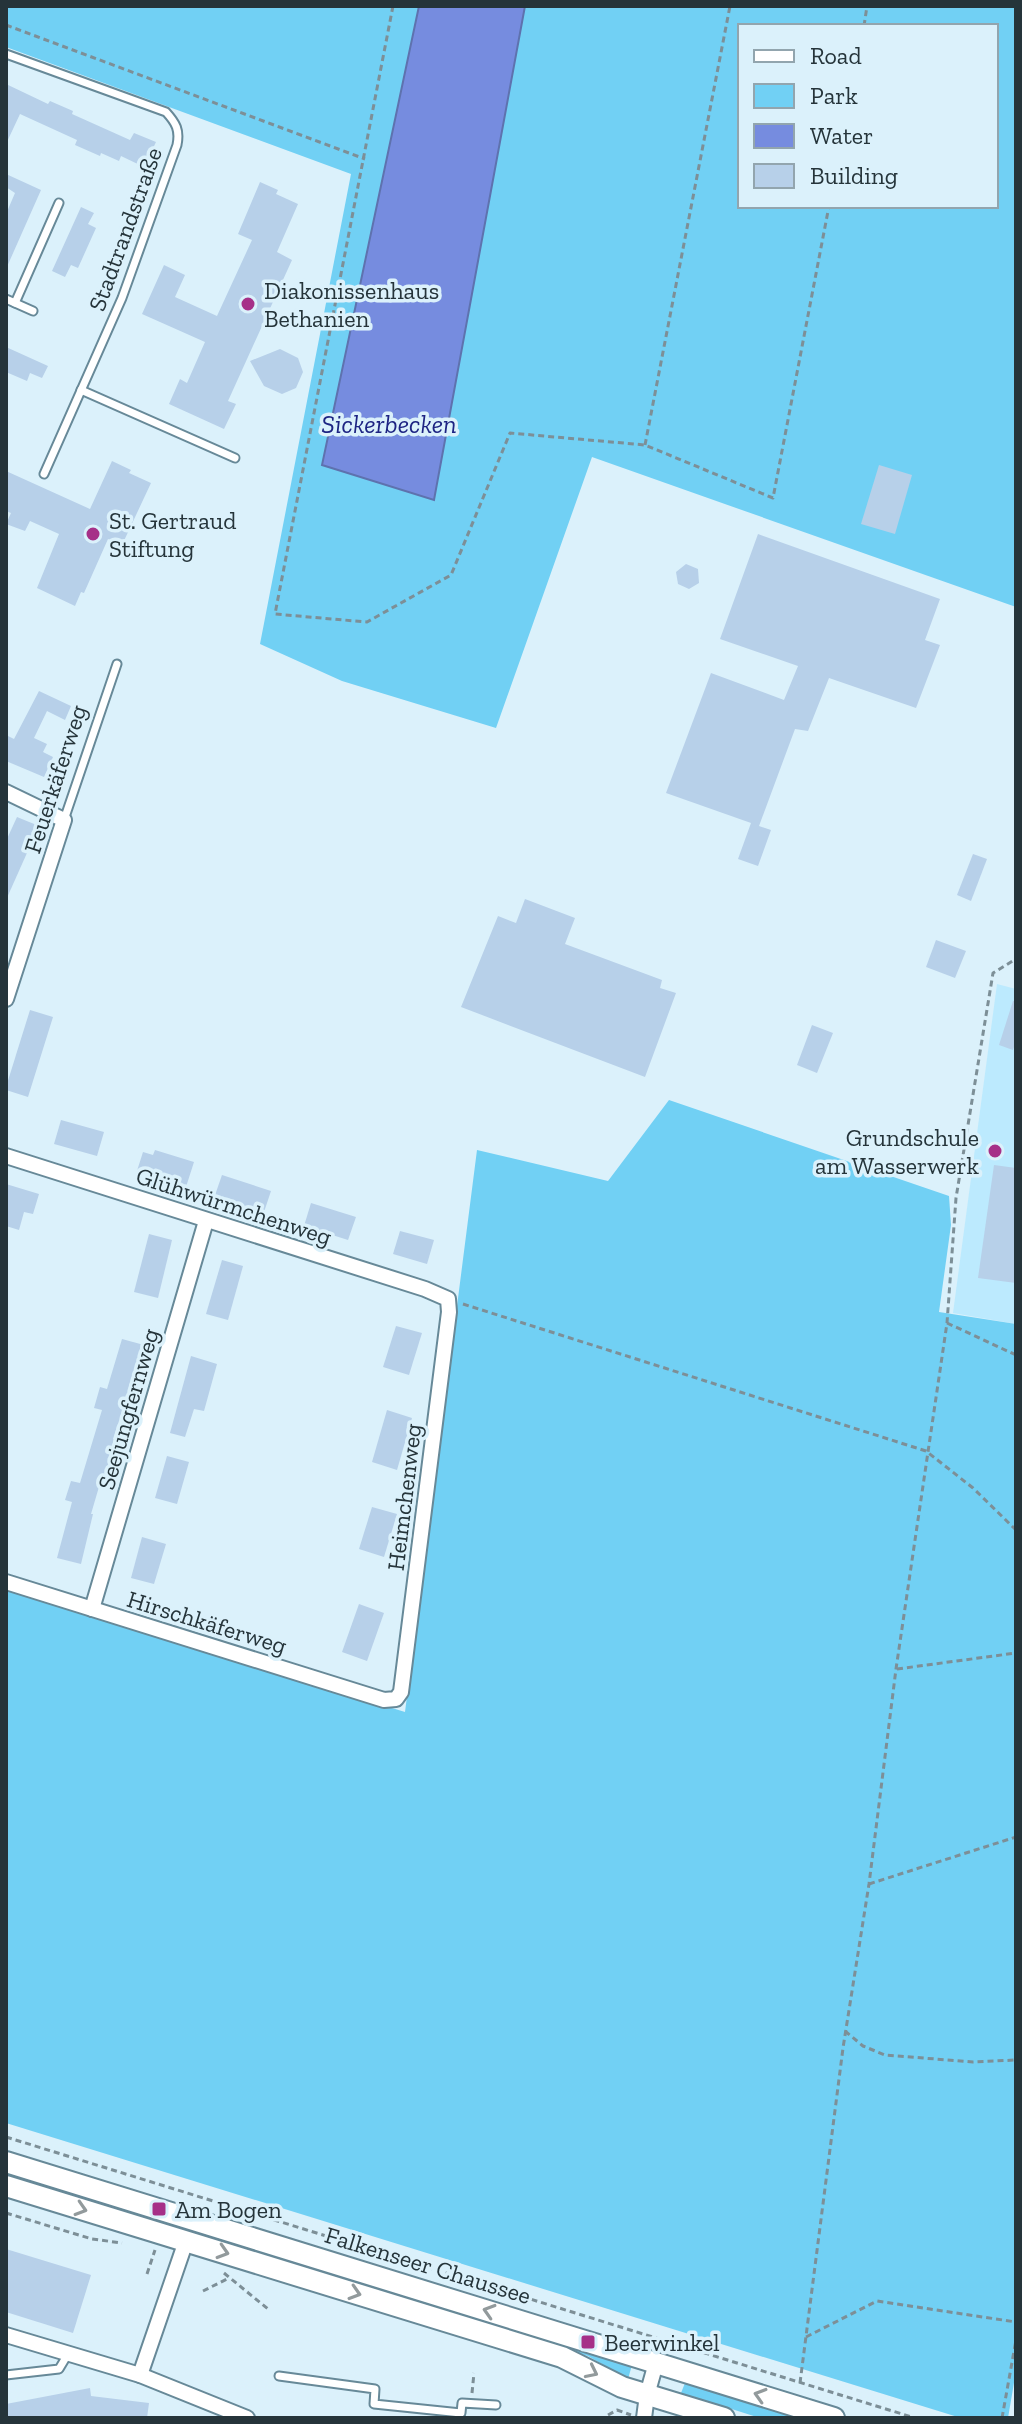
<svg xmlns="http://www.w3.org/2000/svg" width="1022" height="2424" font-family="'Zilla Slab',serif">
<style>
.built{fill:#bceafe}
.green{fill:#71d0f4;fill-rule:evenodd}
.water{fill:#768cdf;stroke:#5e72ae;stroke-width:2}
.building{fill:#b7d0e9}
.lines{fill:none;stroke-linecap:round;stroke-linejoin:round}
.service-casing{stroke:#678998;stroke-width:11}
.minor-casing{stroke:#678998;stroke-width:18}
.secondary-casing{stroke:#678998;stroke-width:24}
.path{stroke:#7d8f97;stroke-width:3;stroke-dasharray:6 4;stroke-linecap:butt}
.service{stroke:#fff;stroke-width:7}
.minor{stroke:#fff;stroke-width:14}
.secondary{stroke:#fff;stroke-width:20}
.oneway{stroke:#929a9c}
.poi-dot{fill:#a63088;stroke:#dbf1fb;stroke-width:3}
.labels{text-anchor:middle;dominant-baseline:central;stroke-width:7;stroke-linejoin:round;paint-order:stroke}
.street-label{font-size:24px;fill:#25343a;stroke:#dbf1fb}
.poi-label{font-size:24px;fill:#25343a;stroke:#dbf1fb;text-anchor:start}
.water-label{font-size:26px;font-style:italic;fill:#1d2483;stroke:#dbf1fb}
</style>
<rect width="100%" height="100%" fill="#dbf1fb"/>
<polygon class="built" points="997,984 1016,989 1016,1324 953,1313"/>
<g class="green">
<path d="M6,6h413l-97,459 112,35 91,-494h491v601l-424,-150 -96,271 -154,-47 -82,-37 91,-470 -345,-127zM740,26h256v180h-256z"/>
<polygon points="669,1100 949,1196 951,1225 939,1312 1016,1324 1016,2371 1008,2418 961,2418 6,2123 6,1590 405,1712 477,1150 608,1181"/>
<polygon points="206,2233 632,2365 628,2379 588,2356 204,2237"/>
<polygon points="685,2383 799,2418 760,2418 681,2393"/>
</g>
<polygon class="water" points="419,6 525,6 434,500 322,465"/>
<g class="building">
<polygon points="6,84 48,104 50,101 73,111 72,114 130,140 134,133 156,142 144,167 121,156 119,161 101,153 100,156 75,145 77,140 20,114 6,144"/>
<polygon points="6,174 41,190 6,269 6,214 15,193 6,187"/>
<polygon points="260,182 278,190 276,194 298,204 277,252 292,260 228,401 236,404 224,429 169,404 180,379 187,383 205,342 142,314 164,265 185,275 175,297 217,316 252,240 238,234"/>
<polygon points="81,207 94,213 88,224 96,228 78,268 71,265 65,277 52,271"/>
<polygon points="6,347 48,366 42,378 30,373 27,381 6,372"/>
<polygon points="280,349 298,358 303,372 296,388 282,394 264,386 250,361"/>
<polygon points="112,461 131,470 129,473 151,483 122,545 108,539 84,593 81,592 75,606 37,588 59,534 30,521 25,531 6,524 11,513 6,511 6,471 90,509"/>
<polygon points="879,465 912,475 895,534 861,524"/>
<polygon points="758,534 940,599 925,640 940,645 916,708 829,678 808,731 795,729 759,826 771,830 758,866 738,859 751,823 666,793 711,673 784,700 798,666 720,639"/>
<polygon points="686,564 698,569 699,583 689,589 678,584 676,572"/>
<polygon points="39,691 71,706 65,720 47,711 34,738 47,744 43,752 53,757 44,777 6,761 6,735 14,739"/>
<polygon points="17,817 39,826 6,900 6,841"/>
<polygon points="973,854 987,859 971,901 957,895"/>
<polygon points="525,899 575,918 565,944 662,980 660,988 676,993 645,1077 461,1007 498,916 516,923"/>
<polygon points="936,940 966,951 955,978 926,967"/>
<polygon points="1013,1001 1016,1001 1016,1041 1013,1050 999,1045"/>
<polygon points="30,1010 53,1017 28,1097 6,1090 6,1087"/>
<polygon points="812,1025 833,1033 817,1073 797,1065"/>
<polygon points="61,1120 104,1132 97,1156 54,1144"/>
<polygon points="155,1150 194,1162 185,1190 136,1174 143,1152 153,1155"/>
<polygon points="994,1165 1016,1168 1016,1283 978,1278"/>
<polygon points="222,1175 271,1191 263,1215 214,1198"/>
<polygon points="6,1184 39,1194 33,1214 24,1212 19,1230 6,1226"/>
<polygon points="311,1203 356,1217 348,1240 304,1226"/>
<polygon points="400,1231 434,1240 427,1264 393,1254"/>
<polygon points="149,1234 172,1240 158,1298 134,1292"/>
<polygon points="222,1260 243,1266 228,1320 206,1314"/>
<polygon points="396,1326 422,1333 409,1375 383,1367"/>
<polygon points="122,1339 144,1345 113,1439 117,1440 104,1481 101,1480 91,1514 93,1514 81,1564 57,1558 72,1502 65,1500 71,1481 80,1483 102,1410 94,1408 100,1387 107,1389"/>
<polygon points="191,1356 217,1364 204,1411 194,1409 185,1437 170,1433"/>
<polygon points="387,1410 412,1418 397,1470 372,1462"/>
<polygon points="167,1456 189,1462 177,1504 155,1498"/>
<polygon points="372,1507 397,1514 384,1557 359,1549"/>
<polygon points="142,1537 166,1544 154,1584 131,1578"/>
<polygon points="359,1604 384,1613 367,1661 342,1652"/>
<polygon points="6,2249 91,2275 73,2333 6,2312"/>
<polygon points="90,2388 91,2396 149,2403 147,2418 6,2418 6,2404"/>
</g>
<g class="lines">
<defs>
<g id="service">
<path d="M6,54l160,58c10,11 14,18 11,33l-55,153 -78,176"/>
<polyline points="6,299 33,311"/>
<polyline points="15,303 59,203"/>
<polyline points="81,390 235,458"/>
<polyline points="64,820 117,664"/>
<polyline points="6,2375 59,2369 68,2354"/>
<polyline points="279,2376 375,2389 374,2404 461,2413 462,2403 496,2405"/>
</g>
<g id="minor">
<polyline points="6,792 64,820 6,999"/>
<polyline points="6,1156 425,1289 448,1299 449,1312 401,1692 396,1699 384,1700 6,1582"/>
<polyline points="92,1609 206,1221"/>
<polyline points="6,2335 140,2375 247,2418"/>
<polyline points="140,2375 186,2241"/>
<polyline points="644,2418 647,2395 656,2363"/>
</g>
<g id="secondary">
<polyline points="6,2162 834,2418"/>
<polyline points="6,2186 562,2357 622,2387 724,2418"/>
</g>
</defs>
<use href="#service" class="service-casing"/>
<use href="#minor" class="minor-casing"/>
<use href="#secondary" class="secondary-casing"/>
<g class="path">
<polyline points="393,6 275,614 367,622 451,575 510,433 645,445 773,498 829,206"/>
<polyline points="6,25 365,159"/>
<polyline points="864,26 867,6"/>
<polyline points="645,445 730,6"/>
<polyline points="463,1304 926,1451 973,1488 1016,1530"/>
<polyline points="947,1323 1016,1355"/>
<polyline points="897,1669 1016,1653"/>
<polyline points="869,1884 1016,1837"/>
<polyline points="845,2031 863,2046 885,2055 973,2062 1016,2060"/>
<polyline points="6,2137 915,2418"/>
<polyline points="6,2213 92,2239 122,2243"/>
<polyline points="224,2273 268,2309"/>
<polyline points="147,2274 155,2250"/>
<polyline points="203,2291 229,2278"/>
<polyline points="806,2337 877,2301 1016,2322"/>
<polyline points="800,2383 843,2048 869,1884 896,1669 947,1323 956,1198 993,973 1016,959"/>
<polyline points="472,2393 474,2373"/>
<polyline points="608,2415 617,2410 631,2415"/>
<polyline points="1002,2418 1016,2340"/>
</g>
<use href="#service" class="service"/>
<use href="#minor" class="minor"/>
<use href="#secondary" class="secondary"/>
</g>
<defs><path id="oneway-chevron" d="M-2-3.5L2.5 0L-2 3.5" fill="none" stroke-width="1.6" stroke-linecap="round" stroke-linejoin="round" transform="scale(2)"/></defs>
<g class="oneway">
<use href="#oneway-chevron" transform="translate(81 2209) rotate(17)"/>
<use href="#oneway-chevron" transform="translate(223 2252) rotate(17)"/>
<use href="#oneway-chevron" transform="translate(355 2293) rotate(17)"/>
<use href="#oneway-chevron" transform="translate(489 2311) rotate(-163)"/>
<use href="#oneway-chevron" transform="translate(592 2372) rotate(26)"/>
<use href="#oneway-chevron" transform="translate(760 2395) rotate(-163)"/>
</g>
<g class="poi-dot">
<circle cx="248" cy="304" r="8"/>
<circle cx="93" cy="534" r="8"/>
<circle cx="995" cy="1151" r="8"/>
<rect x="151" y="2201" width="16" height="16" rx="4"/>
<rect x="580" y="2334" width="16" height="16" rx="4"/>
</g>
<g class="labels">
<g class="street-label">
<text transform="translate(125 229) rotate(-70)">Stadtrandstraße</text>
<text transform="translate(55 779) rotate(-72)">Feuerkäferweg</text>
<text transform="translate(234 1206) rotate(18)">Glühwürmchenweg</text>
<text transform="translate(128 1409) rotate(-74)">Seejungfernweg</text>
<text transform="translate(404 1497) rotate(-83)">Heimchenweg</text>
<text transform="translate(207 1622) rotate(17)">Hirschkäferweg</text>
<text transform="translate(428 2265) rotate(17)">Falkenseer Chaussee</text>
</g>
<g class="poi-label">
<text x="264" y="290">Diakonissenhaus<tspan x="264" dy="28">Bethanien</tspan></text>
<text x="109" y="520">St. Gertraud<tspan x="109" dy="28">Stiftung</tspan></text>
<text x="979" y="1137" text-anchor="end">Grundschule<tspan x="979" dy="28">am Wasserwerk</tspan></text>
<text x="175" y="2209">Am Bogen</text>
<text x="604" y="2342">Beerwinkel</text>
</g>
<g class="water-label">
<text x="389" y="424">Sickerbecken</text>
</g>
</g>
<rect width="1022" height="2424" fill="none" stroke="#25343a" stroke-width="16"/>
<rect x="738" y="24" width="260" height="184" fill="#dbf1fb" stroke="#92a5ae" stroke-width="2"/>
<rect x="754" y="50" width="40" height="12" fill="#ffffff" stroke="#92a5ae" stroke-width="2"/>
<text x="810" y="64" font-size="24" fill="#25343a">Road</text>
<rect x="754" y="84" width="40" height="24" fill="#71d0f4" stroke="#92a5ae" stroke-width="2"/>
<text x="810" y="104" font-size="24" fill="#25343a">Park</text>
<rect x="754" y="124" width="40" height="24" fill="#768cdf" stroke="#92a5ae" stroke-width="2"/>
<text x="810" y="144" font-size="24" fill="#25343a">Water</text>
<rect x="754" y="164" width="40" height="24" fill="#b7d0e9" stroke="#92a5ae" stroke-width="2"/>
<text x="810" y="184" font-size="24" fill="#25343a">Building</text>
</svg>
